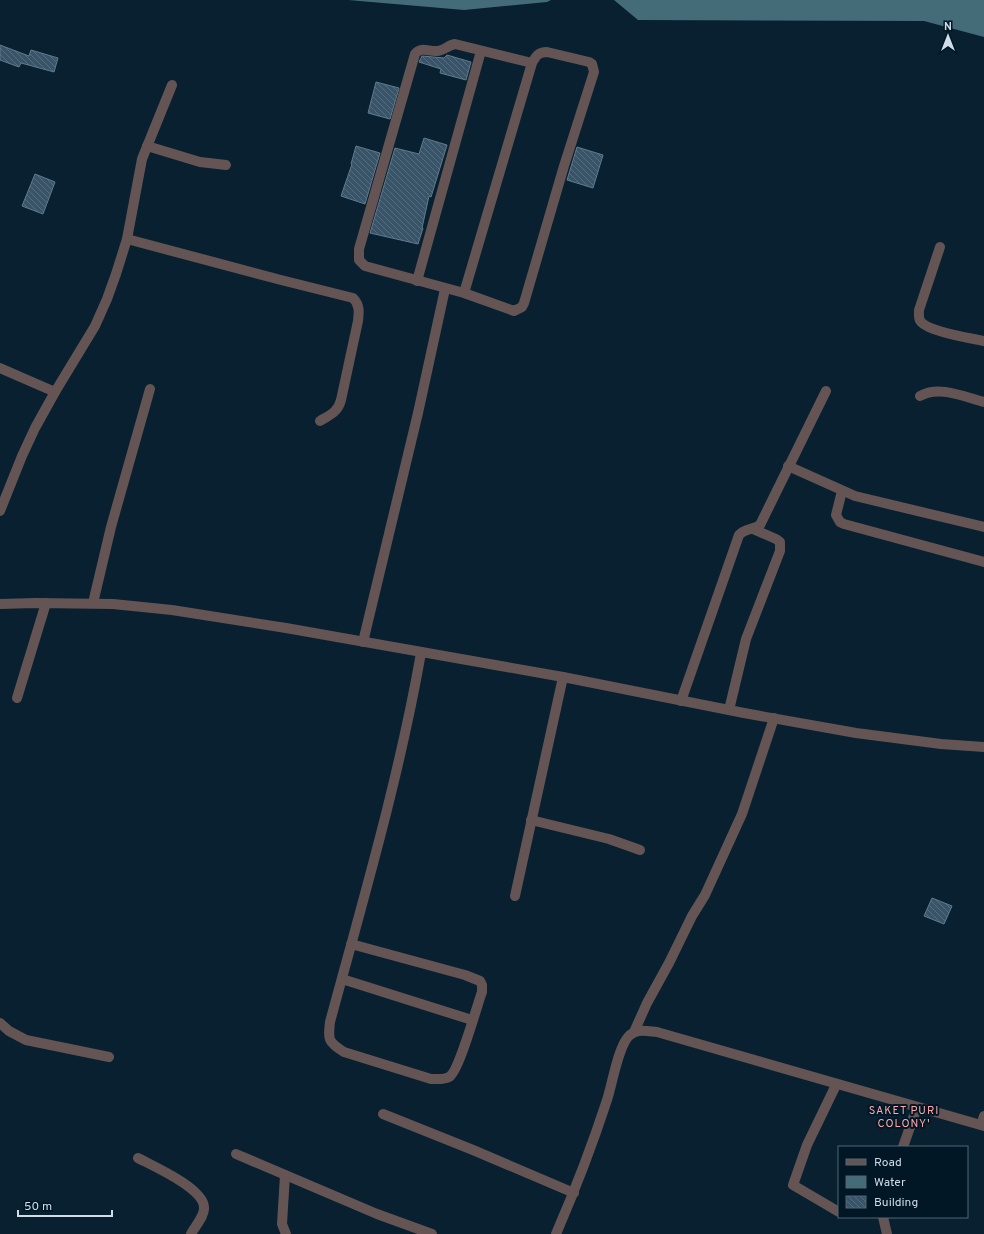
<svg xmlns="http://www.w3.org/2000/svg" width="984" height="1234" font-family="Overpass,sans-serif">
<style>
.water{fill:#446b78}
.building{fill:url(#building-back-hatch);stroke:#617b8e}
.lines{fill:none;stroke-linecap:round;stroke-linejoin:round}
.minor{stroke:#645454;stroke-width:10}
.labels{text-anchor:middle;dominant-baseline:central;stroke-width:4;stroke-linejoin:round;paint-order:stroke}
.neighbourhood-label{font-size:11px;letter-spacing:1px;fill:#ffaaab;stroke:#011726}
</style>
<defs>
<pattern id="building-back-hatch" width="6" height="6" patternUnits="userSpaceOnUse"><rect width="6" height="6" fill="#385469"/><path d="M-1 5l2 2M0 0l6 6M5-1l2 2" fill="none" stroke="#546c7e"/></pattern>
</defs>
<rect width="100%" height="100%" fill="#082030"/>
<g class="water">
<polygon points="348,0 551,0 547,2 464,10"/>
<polygon points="614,0 984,0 984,37 924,21 638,20"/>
</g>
<g class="building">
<polygon points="0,45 29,56 31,50 58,58 54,72 21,63 19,67 0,60"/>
<polygon points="447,55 471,62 466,80 440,73 441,69 419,62 422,56 444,58"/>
<polygon points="376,82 399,88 390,119 368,113"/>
<polygon points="424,138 447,145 431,197 429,196 422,228 423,228 418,244 370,233 395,148 419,154"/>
<polygon points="356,146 380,153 365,204 341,196 352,164 351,164"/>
<polygon points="577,147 603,155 593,188 567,180"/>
<polygon points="35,174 55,182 43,214 22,206"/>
<polygon points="932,898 952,906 944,924 924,916"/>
</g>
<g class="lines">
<g class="minor">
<polyline points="147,146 200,162 226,165"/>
<path d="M127,239l154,41 72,18c7,7 6,14 5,23l-17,79c-3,12 -11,15 -21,21"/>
<path d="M940,247l-21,63c0,4 -1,9 2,12 9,10 49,16 63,19"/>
<polyline points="417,281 481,51"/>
<path d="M464,293l68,-230 -77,-19c-7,1 -11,7 -18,7 -8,1 -16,-5 -22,3l-56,195v11l6,6 99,27 50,18 8,-4 2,-4 40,-137 30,-94 -2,-8 -3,-2 -42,-10c-9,0 -11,4 -15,11"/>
<polyline points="0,368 55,392"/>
<path d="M920,396c19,-11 44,1 64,6"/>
<polyline points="788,466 855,496 984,527"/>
<polyline points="842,491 836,515 840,522 844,524 984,562"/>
<polyline points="0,511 22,456 35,428 55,392 95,326 107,299 116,274 127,239 142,159 172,85"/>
<polyline points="93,603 111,527 150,389"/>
<polyline points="0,604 35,603 113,604 172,610 286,628 563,677 744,713 856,733 941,744 984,747"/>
<polyline points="363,642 418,413 445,289"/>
<polyline points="17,698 46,603"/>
<path d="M681,701l58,-166c6,-7 14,-5 21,-10l66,-134"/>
<polyline points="729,710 746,639 780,551 780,542 776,539 753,529"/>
<polyline points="531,820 609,839 640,850"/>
<polyline points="515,896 563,677"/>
<path d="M351,944l114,31 15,6 2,4v7c-5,13 -23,80 -33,85 -5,3 -12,2 -18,2l-87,-27c-16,-10 -16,-12 -14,-30 33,-122 69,-244 91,-369"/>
<polyline points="342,979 472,1020"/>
<polyline points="0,1023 9,1031 26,1040 109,1057"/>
<polyline points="634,1032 647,1003 669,963 692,916 705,895 742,814 774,718"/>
<polyline points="836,1085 807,1145 793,1185 839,1212"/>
<polyline points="383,1114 473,1150 574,1193"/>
<polyline points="981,1125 984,1116"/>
<polyline points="903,1147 917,1107"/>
<polyline points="236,1154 377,1214 432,1234"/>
<path d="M138,1158c15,8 65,30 66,49 1,9 -9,19 -13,27"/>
<polyline points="285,1175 282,1224 286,1234"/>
<polyline points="883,1217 887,1234"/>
<path d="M556,1234c19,-44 36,-88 51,-134 5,-15 11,-52 21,-63 8,-9 18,-6 29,-5l327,94"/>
</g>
</g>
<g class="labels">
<g class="neighbourhood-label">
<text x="904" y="1111">SAKET PURI<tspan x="904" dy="13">COLONY'</tspan></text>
</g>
</g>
<rect x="838" y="1146" width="130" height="72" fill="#011726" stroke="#536674"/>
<rect x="846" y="1159" width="20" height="6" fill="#645454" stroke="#536674"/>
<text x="874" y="1166" font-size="12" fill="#cfdde8">Road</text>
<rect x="846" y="1176" width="20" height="12" fill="#446b78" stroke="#536674"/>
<text x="874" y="1186" font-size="12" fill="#cfdde8">Water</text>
<rect x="846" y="1196" width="20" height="12" fill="url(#building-back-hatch)" stroke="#536674"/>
<text x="874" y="1206" font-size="12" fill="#cfdde8">Building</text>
<g transform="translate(948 36)" stroke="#011726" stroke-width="3" paint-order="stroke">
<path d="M0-3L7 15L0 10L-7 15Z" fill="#cfdde8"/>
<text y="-6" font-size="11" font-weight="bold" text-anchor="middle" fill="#cfdde8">N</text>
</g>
<path d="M18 1210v6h94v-6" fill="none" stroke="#cfdde8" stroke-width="2"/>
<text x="24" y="1210" font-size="12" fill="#cfdde8" stroke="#011726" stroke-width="3" paint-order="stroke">50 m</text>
</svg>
